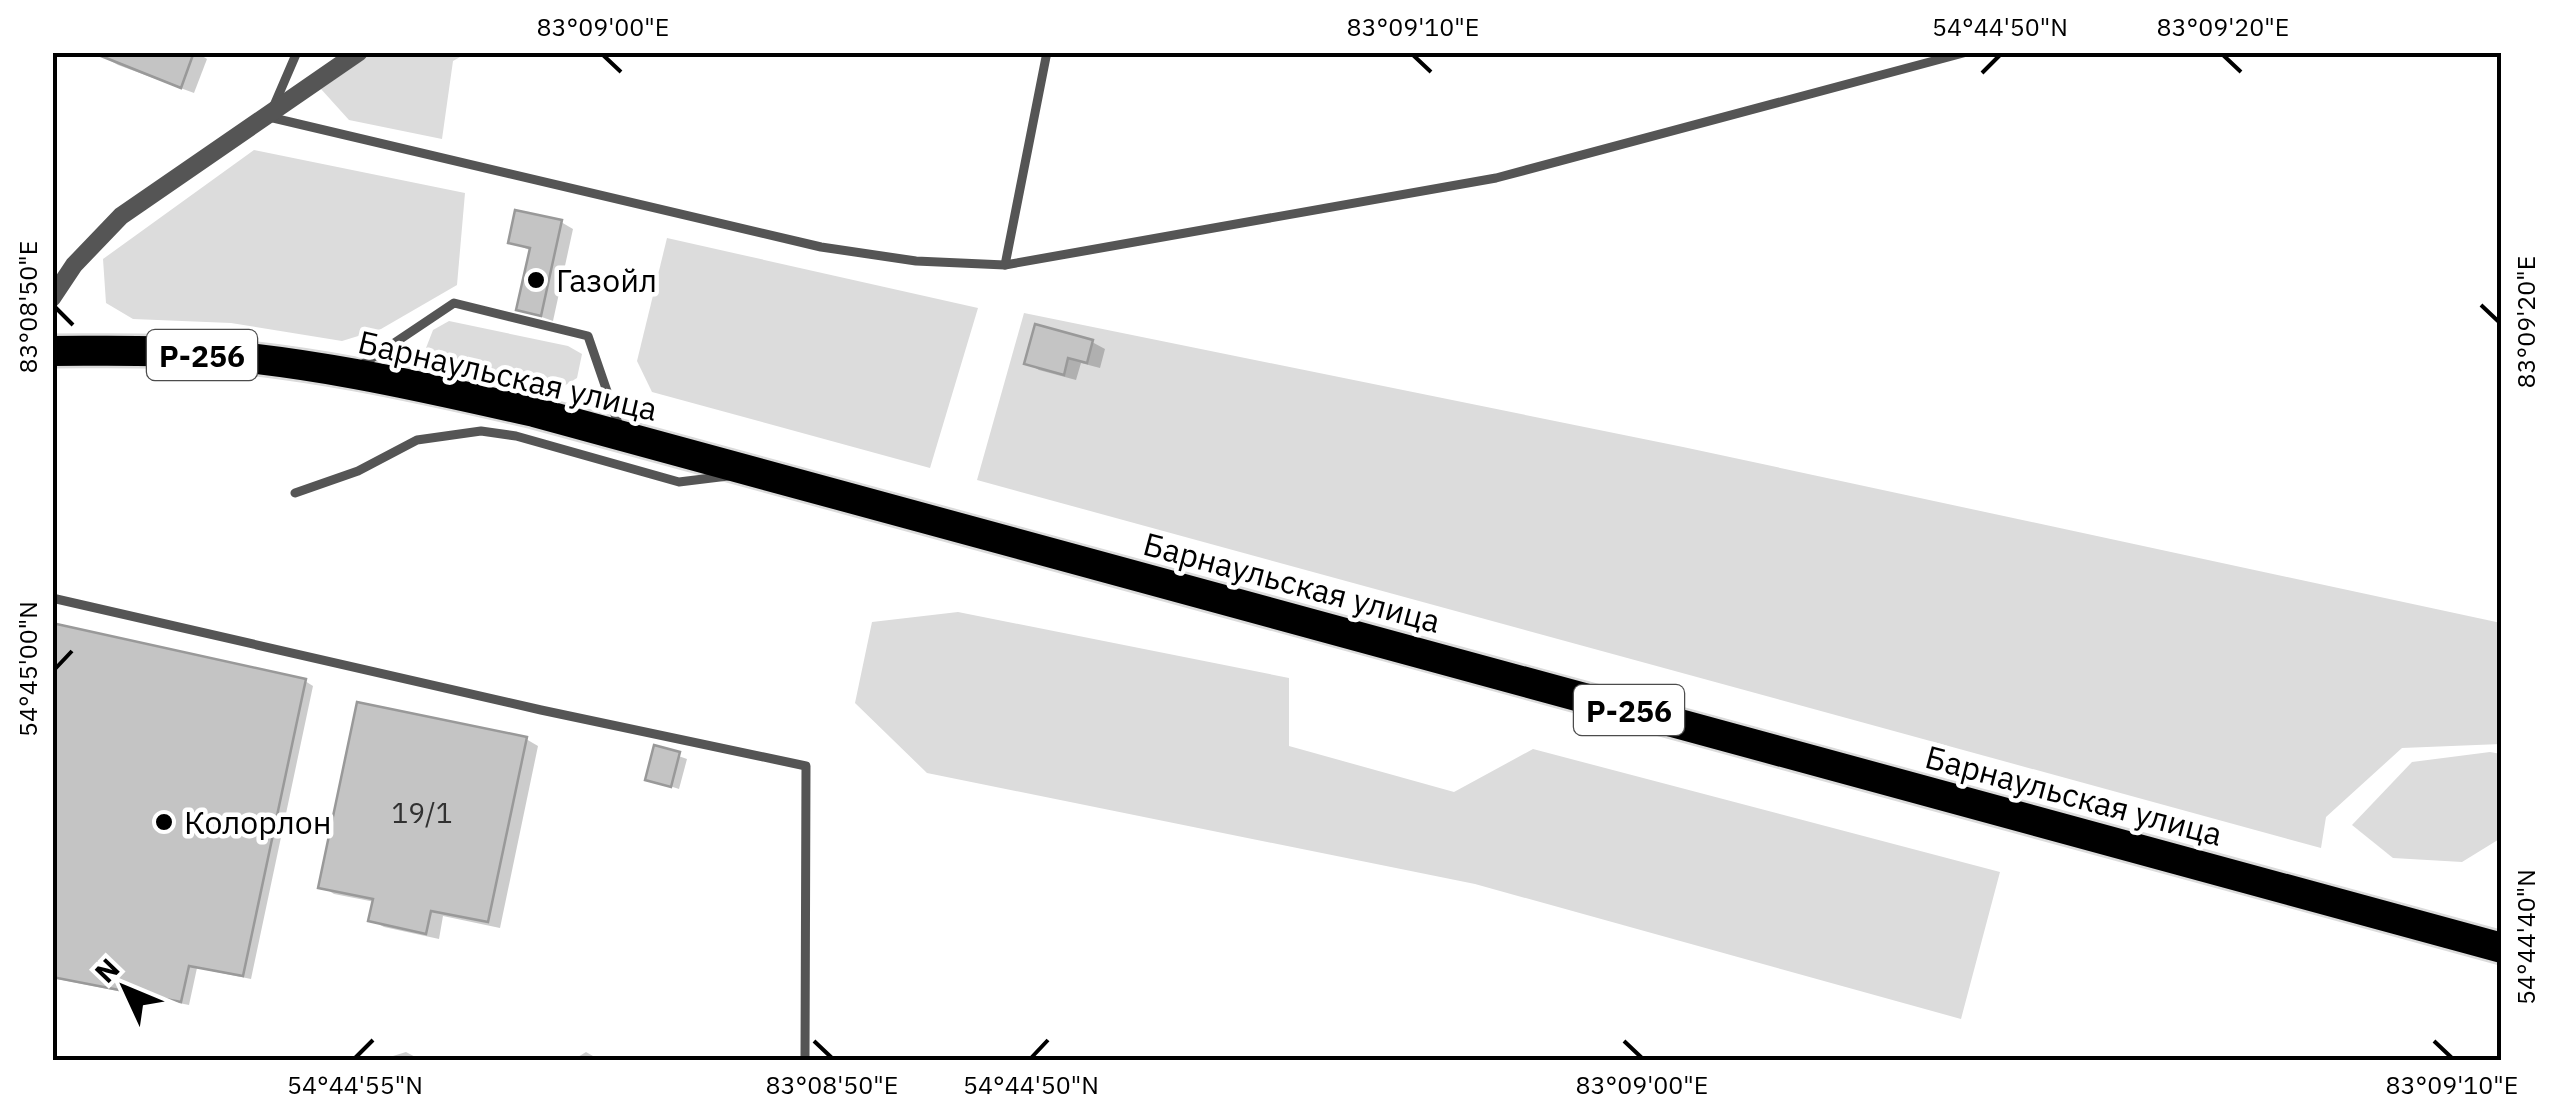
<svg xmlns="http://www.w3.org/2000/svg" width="2554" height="1113" font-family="'IBM Plex Sans',sans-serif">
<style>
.green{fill:#dcdcdc}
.shadow{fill:#0003}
.building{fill:#c4c4c4;stroke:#999;stroke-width:2.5}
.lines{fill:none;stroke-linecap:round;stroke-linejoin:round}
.highway-casing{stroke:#dbdbdb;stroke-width:35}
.lane{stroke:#555;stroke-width:9}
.street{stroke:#555;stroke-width:18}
.highway{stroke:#000;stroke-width:30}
.ticks{fill:none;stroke:#000;stroke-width:4}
.poi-dot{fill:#000;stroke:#fff;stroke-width:4}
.labels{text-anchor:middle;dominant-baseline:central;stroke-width:9;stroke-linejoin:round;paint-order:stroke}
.number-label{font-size:28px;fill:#313131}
.shield{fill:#fff;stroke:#4c4c4c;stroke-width:2.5}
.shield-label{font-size:30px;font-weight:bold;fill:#000}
.poi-label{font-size:32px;fill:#000;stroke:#fff;text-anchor:start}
.street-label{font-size:32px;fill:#000;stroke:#fff}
.neatline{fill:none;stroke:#000;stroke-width:4}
.ticks-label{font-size:25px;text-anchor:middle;fill:#000}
</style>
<rect width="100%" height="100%" fill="#fff"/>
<g class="green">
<polygon points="373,53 467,53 453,61 442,139 349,120 321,89"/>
<polygon points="254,150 465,193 457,285 381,329 342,341 231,323 133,319 106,303 103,259"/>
<polygon points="667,238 978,308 930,468 652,392 637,361"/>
<polygon points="1024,313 1683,447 2501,623 2501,744 2402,748 2326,817 2321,848 977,480"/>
<polygon points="449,321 568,346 582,354 577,378 564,386 436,356 426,348 433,330"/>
<polygon points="958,612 1289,678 1289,746 1454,792 1533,749 2000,872 1961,1019 1475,884 927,773 855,703 872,622"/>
<polygon points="2490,752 2501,754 2501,838 2462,862 2393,858 2352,825 2412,762"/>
</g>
<g class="shadow">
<polygon points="108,52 196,52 207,59 194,93 118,65 106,58"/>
<polygon points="561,222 573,229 553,321 519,309 532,251 510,242"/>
<polygon points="1037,327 1092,342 1105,349 1100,368 1081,363 1076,380 1039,370 1027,363"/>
<polygon points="52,628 305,681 313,686 251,979 197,968 189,1005 52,978"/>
<polygon points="526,739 538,746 500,928 443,916 439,939 384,927 371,920 375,902 334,894 321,886"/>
<polygon points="656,748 687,759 679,789 648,779"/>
<polygon points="406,1052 421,1060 380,1060"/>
<polygon points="586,1052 600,1060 573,1060"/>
</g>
<g class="building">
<polygon points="91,52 194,52 181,88"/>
<polygon points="515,210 562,220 541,316 516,310 530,248 508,243"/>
<polygon points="1035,324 1093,340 1087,363 1068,358 1064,375 1024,364"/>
<polygon points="52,623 306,679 243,976 189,966 181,1002 52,977"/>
<polygon points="357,702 527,737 488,922 431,911 426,934 368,921 373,899 318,888"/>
<polygon points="654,745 680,752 671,787 645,780"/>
</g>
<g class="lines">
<defs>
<path id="highway" d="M52,351c42,0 83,-1 124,1 121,6 240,33 358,60l1968,536"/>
</defs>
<use href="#highway" class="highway-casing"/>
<g class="lane">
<polyline points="297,52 269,117 821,247 916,261 1005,265 1496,178 1967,52"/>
<polyline points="1005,265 1047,52"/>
<polyline points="360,366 454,303 588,336 620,429"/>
<polyline points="295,493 358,471 417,440 481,431 516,436 679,482 728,476"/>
<polyline points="52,598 541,710 806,766 805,1060"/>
</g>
<polyline class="street" points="52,298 74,265 121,216 359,52"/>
<use href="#highway" class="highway"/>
</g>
<path class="ticks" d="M603,55l18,17M1413,55l18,17M2223,55l18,17M1982,73l18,-18M2481,305l18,17M55,307l18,18M55,669l17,-18M2482,955l17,-18M814,1041l18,17M1624,1041l18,17M2434,1041l18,17M355,1058l18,-18M1031,1058l17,-18"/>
<g class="poi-dot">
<circle cx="536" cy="280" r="10"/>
<circle cx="164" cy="822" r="10"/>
</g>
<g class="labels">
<g class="number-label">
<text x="422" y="812">19/1</text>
</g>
<g class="shield">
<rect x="147" y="330" width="110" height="50" rx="8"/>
<rect x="1574" y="685" width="110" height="50" rx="8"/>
</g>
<g class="shield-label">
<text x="202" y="355">Р-256</text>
<text x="1629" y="710">Р-256</text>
</g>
<g class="poi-label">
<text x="556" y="280">Газойл</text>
<text x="184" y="822">Колорлон</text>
</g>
<g class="street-label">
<text transform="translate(508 375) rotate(13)">Барнаульская улица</text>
<text transform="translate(1292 582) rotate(15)">Барнаульская улица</text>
<text transform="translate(2074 795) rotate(15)">Барнаульская улица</text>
</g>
</g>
<rect width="2554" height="1113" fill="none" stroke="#ffffff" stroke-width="110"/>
<g transform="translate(125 988) rotate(314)" stroke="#ffffff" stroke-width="8" paint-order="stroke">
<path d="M0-8L18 38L0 25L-18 38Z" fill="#000000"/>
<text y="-15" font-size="28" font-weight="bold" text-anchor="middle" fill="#000000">N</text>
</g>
<rect x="55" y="55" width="2444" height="1003" class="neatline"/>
<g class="ticks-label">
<text x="603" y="36">83°09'00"E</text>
<text x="1413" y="36">83°09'10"E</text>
<text x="2000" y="36">54°44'50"N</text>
<text x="2223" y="36">83°09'20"E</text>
<text transform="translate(28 307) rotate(-90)" y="9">83°08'50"E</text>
<text transform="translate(2526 322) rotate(-90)" y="9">83°09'20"E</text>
<text transform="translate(28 669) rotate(-90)" y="9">54°45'00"N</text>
<text transform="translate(2526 937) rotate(-90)" y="9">54°44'40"N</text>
<text x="355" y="1094">54°44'55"N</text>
<text x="832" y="1094">83°08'50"E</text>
<text x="1031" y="1094">54°44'50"N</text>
<text x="1642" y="1094">83°09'00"E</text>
<text x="2452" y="1094">83°09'10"E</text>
</g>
</svg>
